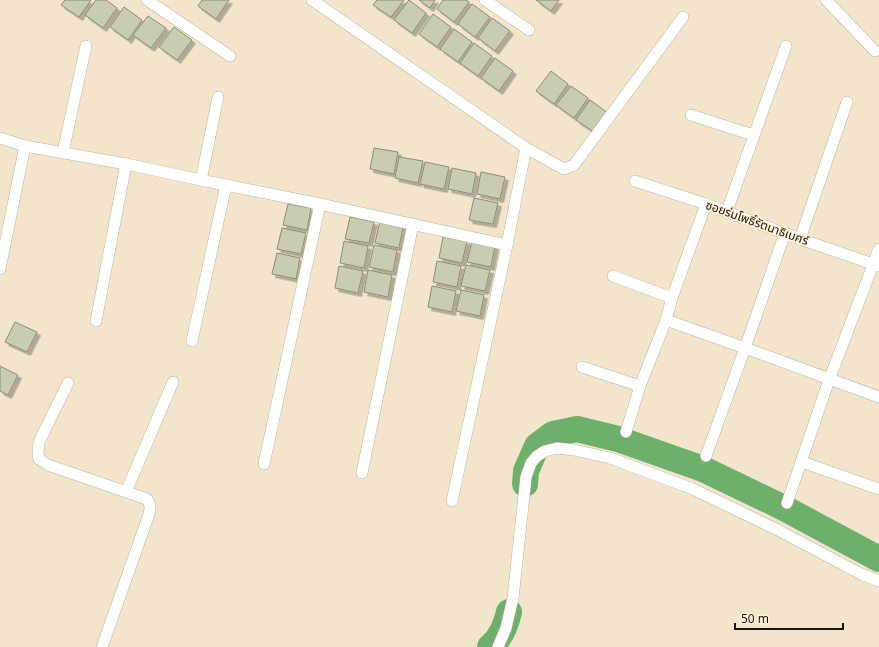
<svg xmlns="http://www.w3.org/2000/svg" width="879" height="647" font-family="Georgia,'Noto Sans Thai',serif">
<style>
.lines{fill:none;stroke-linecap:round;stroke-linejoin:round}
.river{stroke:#6db06b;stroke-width:26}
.building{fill:#c8ccb1;stroke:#8a8e75;filter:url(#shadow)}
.minor-casing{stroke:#bfb39b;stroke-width:12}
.minor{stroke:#fff;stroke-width:11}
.labels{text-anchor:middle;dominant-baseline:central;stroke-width:3;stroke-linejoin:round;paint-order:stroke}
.street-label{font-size:12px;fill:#19150c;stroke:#fff2d9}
</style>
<defs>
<filter id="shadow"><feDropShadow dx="3.5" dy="3.5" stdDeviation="0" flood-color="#0004"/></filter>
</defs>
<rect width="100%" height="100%" fill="#f2e5cc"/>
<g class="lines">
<g class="river">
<polyline points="525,484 526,471 537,446 553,434 577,429 618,439 703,469 784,508 879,559"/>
<path d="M490,647c10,-8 16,-22 19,-35"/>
</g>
</g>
<g class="building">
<polygon points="65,0 91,0 79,17 61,5"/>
<polygon points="96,0 106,0 117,8 103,28 85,15"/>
<polygon points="202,0 229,0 216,19 198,6"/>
<polygon points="377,0 404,0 391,17 373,5"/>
<polygon points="409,0 426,13 412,33 394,20"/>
<polygon points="419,0 435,0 430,8"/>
<polygon points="443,0 466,0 469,2 454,22 437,9"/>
<polygon points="536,0 559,0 551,11"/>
<polygon points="472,4 490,17 475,37 458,24"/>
<polygon points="124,7 142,20 128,40 110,27"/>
<polygon points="433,14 451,27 437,47 419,34"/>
<polygon points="148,16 166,28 151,48 133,35"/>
<polygon points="492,18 510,31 495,51 478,38"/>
<polygon points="174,27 192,40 177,60 159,47"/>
<polygon points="454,29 472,42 458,62 440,49"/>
<polygon points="474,43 492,56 478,76 460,63"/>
<polygon points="495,58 513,71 499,91 481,78"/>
<polygon points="551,71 568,84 554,104 536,91"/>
<polygon points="571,86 588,98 574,118 556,105"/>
<polygon points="590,100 608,113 594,132 576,120"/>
<polygon points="374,148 398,152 394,174 370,169"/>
<polygon points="399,157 423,161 418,183 395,178"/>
<polygon points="425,162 449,167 444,189 420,184"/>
<polygon points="452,168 476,173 472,194 448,189"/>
<polygon points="481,172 505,177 500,199 477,194"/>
<polygon points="474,198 498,203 493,224 469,220"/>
<polygon points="288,204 311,208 307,230 283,225"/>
<polygon points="350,217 374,222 369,243 345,239"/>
<polygon points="380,221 403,226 399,248 375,243"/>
<polygon points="282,228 306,233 301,254 277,249"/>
<polygon points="443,237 467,241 462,263 439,258"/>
<polygon points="344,241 368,246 364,268 340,263"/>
<polygon points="472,241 495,246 491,267 467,262"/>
<polygon points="374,245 397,250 393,272 369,267"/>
<polygon points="277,253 300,258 296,279 272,274"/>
<polygon points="437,261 461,266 457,287 433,282"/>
<polygon points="466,265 490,270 485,291 461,286"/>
<polygon points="339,266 363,271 358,293 335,288"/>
<polygon points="368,270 392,275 388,297 364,292"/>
<polygon points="432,286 456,291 452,312 428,307"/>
<polygon points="461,290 484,295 480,316 456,311"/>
<polygon points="15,322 37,332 27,352 5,342"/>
<polygon points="0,366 18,375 8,395 0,391"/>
</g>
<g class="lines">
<defs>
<g id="minor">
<polyline points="147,0 230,56"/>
<polyline points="312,0 526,148 564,169 567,168 574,165 683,17"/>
<polyline points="485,0 529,30"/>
<polyline points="826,0 875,51"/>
<polyline points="691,115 753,135"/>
<polyline points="0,138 25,146 126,164 201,180 320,204 507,245"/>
<polyline points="63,152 86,46"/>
<polyline points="201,180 218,97"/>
<polyline points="635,181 706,204 800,239 879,266"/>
<polyline points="727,211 786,46"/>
<polyline points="800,239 847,102"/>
<polyline points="0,269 25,146"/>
<polyline points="613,276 672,298"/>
<polyline points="666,320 745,348 879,397"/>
<polyline points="96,321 126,164"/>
<polyline points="192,341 226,185"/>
<polyline points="582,367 640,386"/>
<path d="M68,383l-29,59 -1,11 1,6 9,6 99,34c5,9 3,12 0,21l-45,127"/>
<polyline points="626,432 640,386 666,320 672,298 706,204"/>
<polyline points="706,456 745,348 785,233"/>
<polyline points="802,462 879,489"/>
<polyline points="264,464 320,204"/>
<polyline points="362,473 413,224"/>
<polyline points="126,492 173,382"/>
<polyline points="452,501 507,245 526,148"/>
<polyline points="787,503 829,380 879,249"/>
<polyline points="498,647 506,628 513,598 526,477 531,463 537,456 545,451 557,448 574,450 610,458 693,489 778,530 861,574 879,581"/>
</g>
</defs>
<use href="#minor" class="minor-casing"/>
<use href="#minor" class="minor"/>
</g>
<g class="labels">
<g class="street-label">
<text transform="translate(757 223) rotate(20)">ซอยร่มโพธิ์รัตนาธิเบศร์</text>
</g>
</g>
<path d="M735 623v6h108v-6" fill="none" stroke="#19150c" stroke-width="2"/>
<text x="741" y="623" font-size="12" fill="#19150c" stroke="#fff2d9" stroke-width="3" paint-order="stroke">50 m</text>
</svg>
